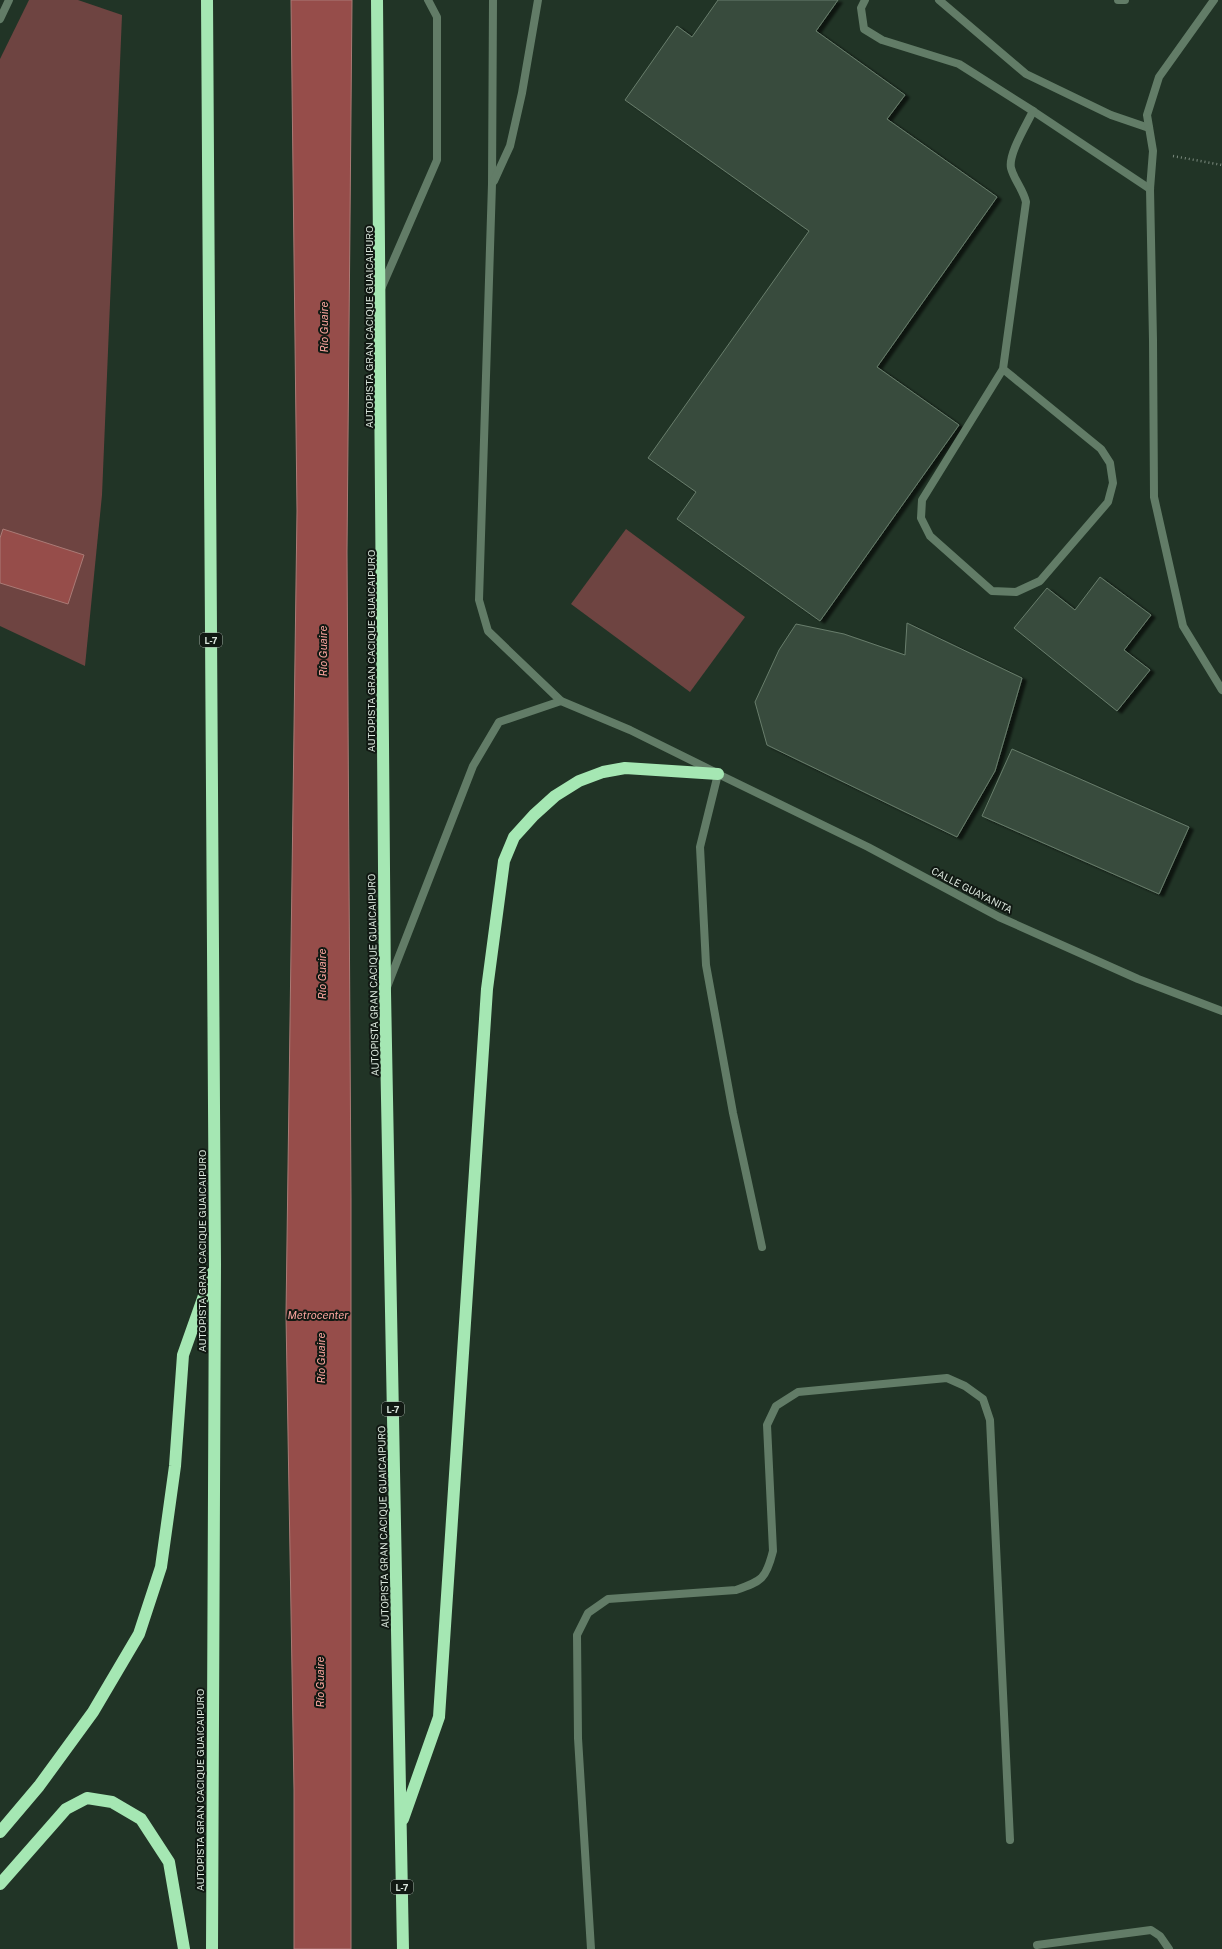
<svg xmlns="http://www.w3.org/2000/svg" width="1222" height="1949" font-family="'Public Sans',sans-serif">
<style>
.green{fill:#6e4441}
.water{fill:#964d4a;stroke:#aa7b76}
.building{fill:#384c3c;stroke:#687d6c;filter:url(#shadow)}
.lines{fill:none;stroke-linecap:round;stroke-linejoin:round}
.path{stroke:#7b8a7e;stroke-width:2.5;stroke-dasharray:1 3;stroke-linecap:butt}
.service{stroke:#627c67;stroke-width:8}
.minor{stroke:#627c67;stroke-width:8}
.motorway{stroke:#a5e7b3;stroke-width:12}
.labels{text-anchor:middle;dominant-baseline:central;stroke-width:4;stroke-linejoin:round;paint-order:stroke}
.shield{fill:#111913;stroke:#9ea8a0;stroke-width:1}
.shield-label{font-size:9px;font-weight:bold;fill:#dae6dc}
.street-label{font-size:10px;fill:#dae6dc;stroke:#111913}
.water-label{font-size:11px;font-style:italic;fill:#faa49e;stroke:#111913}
</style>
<defs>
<filter id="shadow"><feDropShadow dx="4.5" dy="2.5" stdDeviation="1" flood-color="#0009"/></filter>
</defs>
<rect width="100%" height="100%" fill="#213426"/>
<g class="green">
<polygon points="29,0 78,0 122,15 102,495 85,666 0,626 0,59"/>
<polygon points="626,529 745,617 690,692 571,604"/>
</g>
<g class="water">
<polygon points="291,0 352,0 347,552 351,1199 351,1949 294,1949 294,1790 286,1315 297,511"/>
<polygon points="3,529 84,555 68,604 0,583 0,538"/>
</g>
<g class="building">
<polygon points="718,0 838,0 816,31 905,95 887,119 997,197 877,367 959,425 820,621 677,519 696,492 648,458 809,231 625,100 677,26 692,37"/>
<polygon points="1100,577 1151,615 1124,650 1150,670 1117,711 1014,628 1047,588 1075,610"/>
<polygon points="907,623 1022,678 995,771 957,837 767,745 755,702 779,650 796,624 844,634 905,655"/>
<polygon points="1012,749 1189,827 1159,894 982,816"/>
</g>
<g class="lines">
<polyline class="path" points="1173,156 1222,165"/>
<g class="service">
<polyline points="493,0 492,184 479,600 488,631 561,701 630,730 715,772"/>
<polyline points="865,0 861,8 864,29 882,40 959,64 1033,111 1150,189"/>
<polyline points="939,0 1026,74 1111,115 1149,128"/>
<polyline points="1118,0 1125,0"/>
<polyline points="1214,0 1159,77 1147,115 1153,151 1150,189 1153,340 1154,497 1183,626 1222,690"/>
<polyline points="494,181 510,146 522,93 538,0"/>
<polyline points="381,289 437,160 437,17 428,0"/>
<path d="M1003,369l98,80 9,14 3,20 -5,19 -68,79 -24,11 -24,-1 -62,-55 -9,-18 1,-18 81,-131 23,-167c-3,-13 -12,-22 -15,-34 -3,-14 16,-44 22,-57"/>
<polyline points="387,987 473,766 499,722 561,701"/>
<polyline points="1037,1945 1151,1930 1160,1936 1169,1949"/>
<path d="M591,1949l-13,-211 -1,-103 11,-22 20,-14 128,-9c26,-9 30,-11 37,-39l-6,-126 9,-19 22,-14 149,-14 18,8 18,13 7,21 20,420"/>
</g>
<g class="minor">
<polyline points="0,19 9,0"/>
<polyline points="762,1247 733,1113 706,965 700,847 718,774 868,847 999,917 1138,979 1222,1011"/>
</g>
<g class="motorway">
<polyline points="207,0 215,1264 212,1949"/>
<polyline points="377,0 385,992 403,1949"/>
<polyline points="403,1819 439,1717 487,989 504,861 514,837 534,815 555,796 579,781 603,772 625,768 718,774"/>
<polyline points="0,1832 39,1786 93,1712 139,1634 161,1567 175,1466 183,1355 212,1273"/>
<polyline points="0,1884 66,1809 87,1798 112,1802 141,1819 169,1862 184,1949"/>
</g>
</g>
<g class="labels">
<g class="shield">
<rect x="200" y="633" width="22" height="14" rx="3"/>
<rect x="382" y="1402" width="22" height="14" rx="3"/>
<rect x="391" y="1880" width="22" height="14" rx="3"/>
</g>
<g class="shield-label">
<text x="211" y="640">L-7</text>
<text x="393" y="1409">L-7</text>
<text x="402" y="1887">L-7</text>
</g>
<g class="street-label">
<text transform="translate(369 327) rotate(-90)">AUTOPISTA GRAN CACIQUE GUAICAIPURO</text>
<text transform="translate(371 651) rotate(-90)">AUTOPISTA GRAN CACIQUE GUAICAIPURO</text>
<text transform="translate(972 890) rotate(27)">CALLE GUAYANITA</text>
<text transform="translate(373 975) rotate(-91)">AUTOPISTA GRAN CACIQUE GUAICAIPURO</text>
<text transform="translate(202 1251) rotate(-90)">AUTOPISTA GRAN CACIQUE GUAICAIPURO</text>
<text transform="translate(383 1527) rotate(-91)">AUTOPISTA GRAN CACIQUE GUAICAIPURO</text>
<text transform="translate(200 1790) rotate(-90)">AUTOPISTA GRAN CACIQUE GUAICAIPURO</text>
</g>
<g class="water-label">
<text transform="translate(324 327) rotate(-90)">Río Guaire</text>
<text transform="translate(323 651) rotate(-90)">Río Guaire</text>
<text transform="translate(322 974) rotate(-90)">Río Guaire</text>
<text x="318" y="1315">Metrocenter</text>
<text transform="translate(321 1358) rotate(-90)">Río Guaire</text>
<text transform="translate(320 1682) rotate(-90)">Río Guaire</text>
</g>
</g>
</svg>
